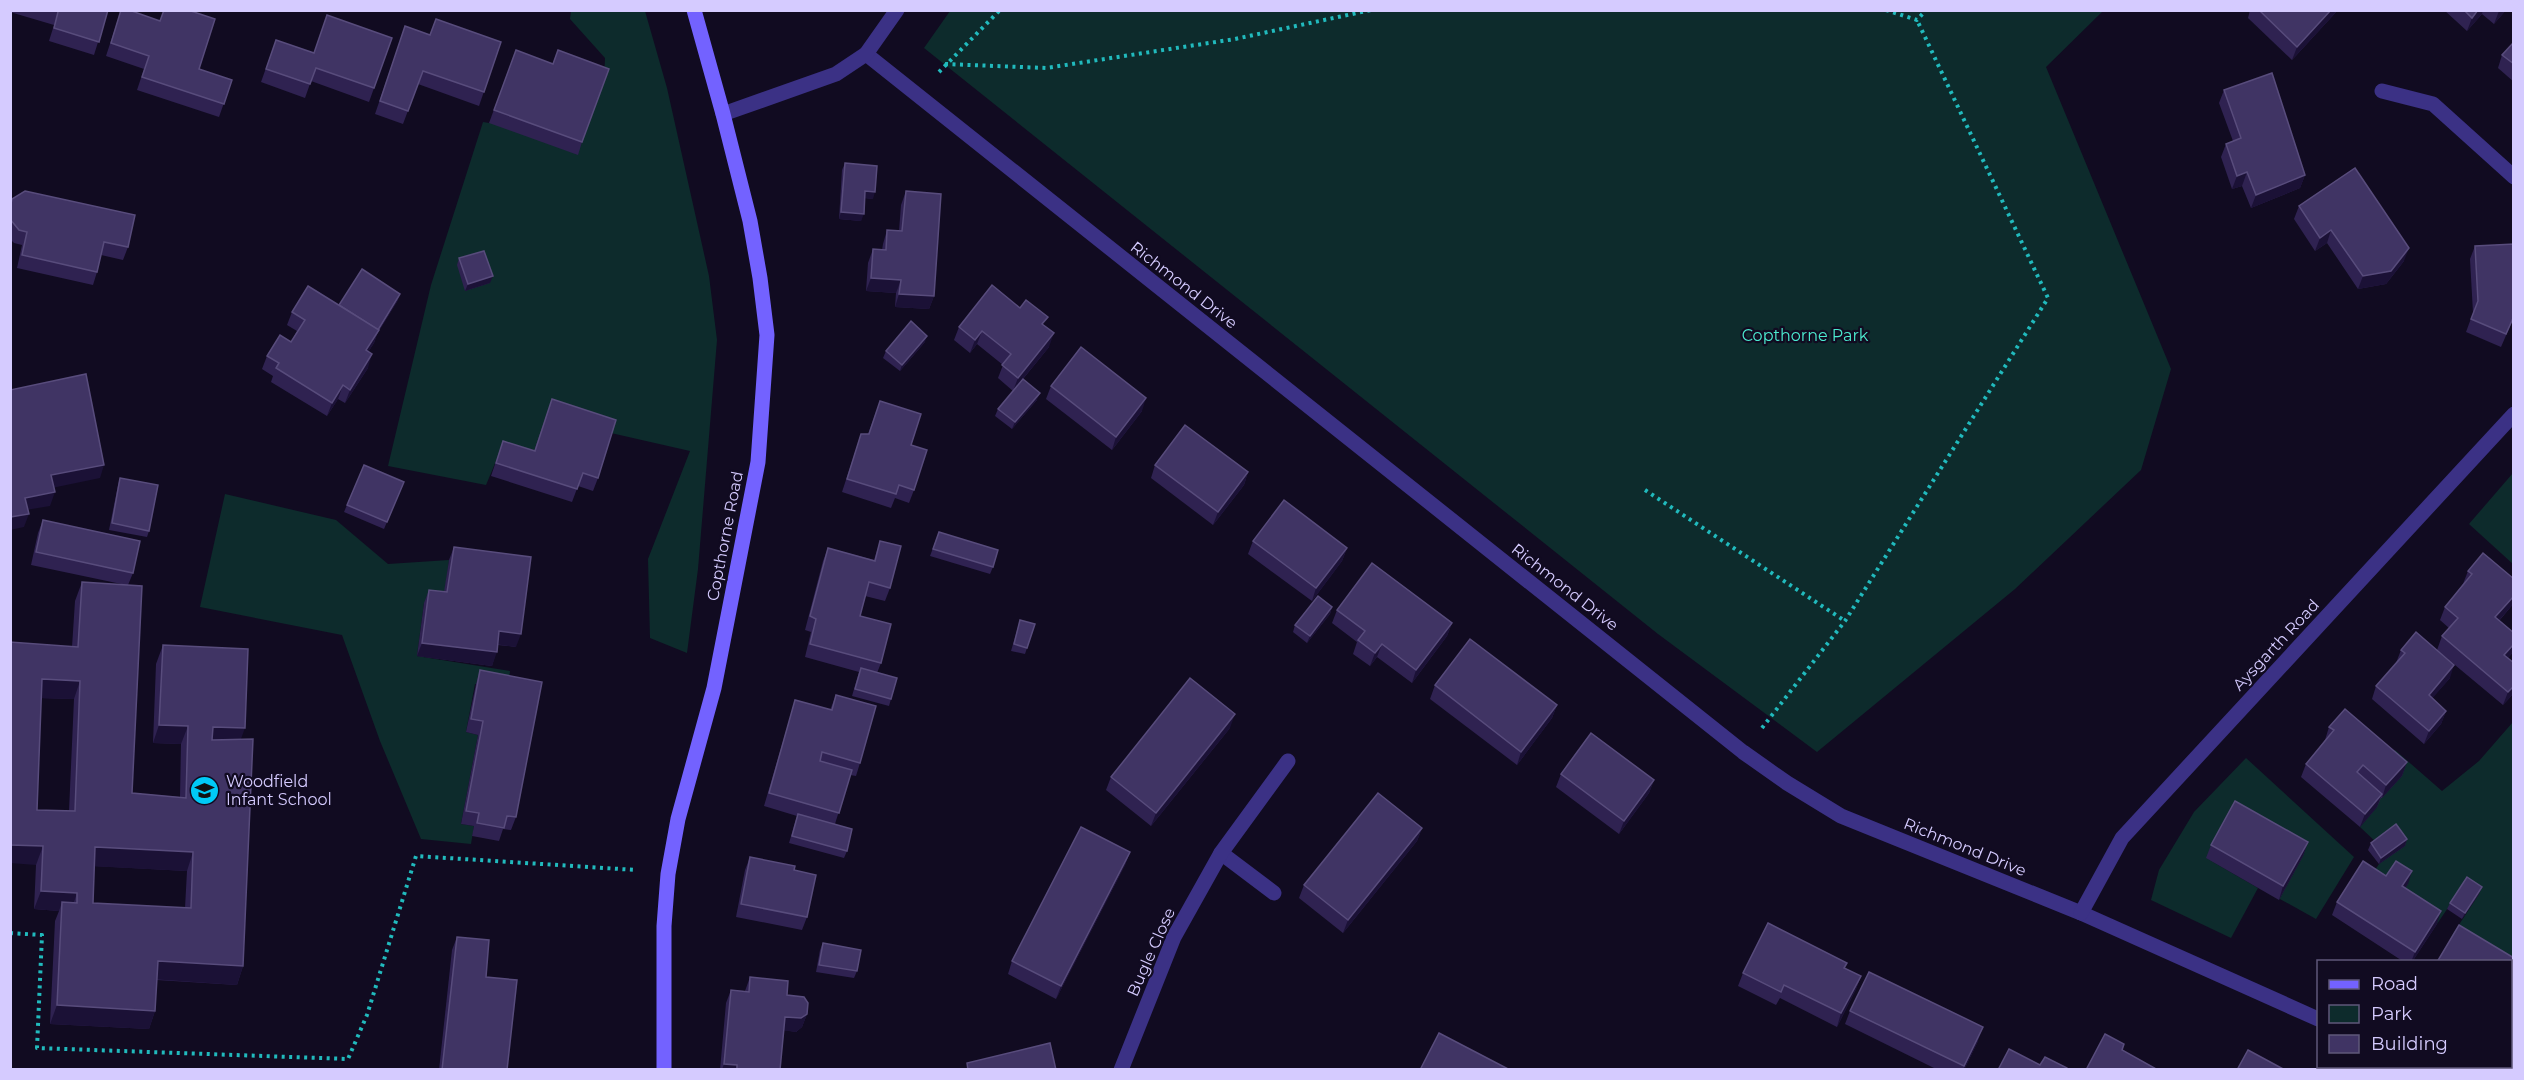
<svg xmlns="http://www.w3.org/2000/svg" width="2524" height="1080" font-family="Montserrat,sans-serif">
<style>
.green{fill:#0d2b2c}
.lines{fill:none;stroke-linecap:round;stroke-linejoin:round}
.path{stroke:#21babd;stroke-width:4;stroke-dasharray:3 4.5;stroke-linecap:butt}
.street{stroke:#3b3185;stroke-width:15}
.secondary{stroke:#7362ff;stroke-width:15}
.wall{fill:#2f2251;fill-rule:evenodd}
.shaded-wall{fill:#1b1136}
.building{fill:#403464;stroke:#584c7c;stroke-width:1.5;fill-rule:evenodd}
.labels{text-anchor:middle;dominant-baseline:central;stroke-width:4.5;stroke-linejoin:round;paint-order:stroke}
.street-label{font-size:16px;fill:#d5cbff;stroke:#110b21}
.park-label{font-size:16px;fill:#4cebd0;stroke:#110b21}
.poi-label{font-size:16px;fill:#d5cbff;stroke:#110b21;text-anchor:start}
</style>
<rect width="100%" height="100%" fill="#110b21"/>
<g class="green">
<polygon points="571,11 645,11 667,88 709,276 717,340 698,569 687,653 650,638 648,559 690,451 611,433 530,464 499,454 486,485 388,466 431,285 483,122 489,123 604,82 605,58 570,19"/>
<polygon points="950,11 2103,11 2046,67 2171,369 2141,470 2015,589 1817,752 1658,634 924,48"/>
<polygon points="2513,473 2513,564 2469,524"/>
<polygon points="225,494 336,520 388,564 449,560 443,605 424,603 417,656 510,671 508,690 475,684 466,732 478,735 461,824 474,826 471,844 421,839 380,741 342,635 200,607"/>
<polygon points="2513,722 2513,974 2510,962 2493,961 2451,937 2479,894 2464,884 2437,924 2368,881 2379,864 2404,845 2377,843 2360,827 2377,807 2359,778 2382,798 2385,761 2395,750 2442,791 2479,761"/>
<polygon points="2246,758 2354,857 2316,919 2206,858 2258,888 2231,938 2151,900 2159,870 2194,812"/>
</g>
<g class="lines">
<g class="path">
<polyline points="1886,10 1917,20 1926,10"/>
<polyline points="945,64 1046,68 1235,39 1371,10"/>
<polyline points="939,72 1000,10"/>
<polyline points="1645,490 1845,621"/>
<polyline points="1762,728 1845,621 2048,298 1917,20"/>
<polyline points="10,933 42,935 37,1048 348,1059 367,1015 416,856 636,870"/>
</g>
<g class="street">
<polyline points="866,54 1743,752 1787,783 1841,816 2081,913 2318,1019"/>
<polyline points="2382,91 2433,104 2514,177"/>
<polyline points="723,114 836,74 866,54 897,10"/>
<polyline points="1221,853 1274,893"/>
<polyline points="2081,913 2122,838 2514,414"/>
<polyline points="2415,1066 2420,1070"/>
<polyline points="1121,1070 1174,937 1221,853 1288,761"/>
</g>
<polyline class="secondary" points="664,1070 664,926 668,874 678,819 714,688 758,462 767,335 760,278 750,221 723,114 694,10"/>
</g>
<g class="wall">
<polygon points="11,10 108,10 94,55 49,41 54,25 10,12"/>
<polygon points="121,10 199,69 232,80 219,117 137,90 144,69 106,56"/>
<polygon points="2250,10 2338,10 2292,60 2248,18"/>
<polygon points="2444,10 2506,10 2494,24 2482,14 2467,31"/>
<polygon points="405,26 430,35 501,42 479,106 418,84 403,124 375,114"/>
<polygon points="392,38 369,102 311,81 305,98 261,82 276,40 314,53"/>
<polygon points="2514,42 2514,82 2498,68 2502,55"/>
<polygon points="516,50 582,142 578,155 489,123"/>
<polygon points="2224,90 2305,175 2300,188 2251,208 2242,186 2232,189 2221,157 2226,144 2233,141 2219,103"/>
<polygon points="845,163 873,199 865,198 861,221 839,219 842,170"/>
<polygon points="906,191 934,296 929,309 895,307 896,293 866,291 868,263 873,249 882,250 883,244 887,230 899,231 901,205"/>
<polygon points="12,199 128,247 123,260 101,255 97,272 93,285 17,268 22,245 14,243 10,239 10,204"/>
<polygon points="2299,206 2404,261 2386,284 2358,289 2327,243 2315,251 2294,219"/>
<polygon points="2514,244 2514,317 2501,347 2466,332 2473,313 2470,259 2475,246"/>
<polygon points="459,258 490,283 465,291 457,265"/>
<polygon points="398,300 377,334 374,343 368,352 368,368 345,403 338,399 327,416 271,382 273,376 262,369 267,356 291,342 297,331 287,325 292,312 339,305"/>
<polygon points="1020,308 1044,326 1049,347 1023,379 1037,400 1012,429 995,416 998,409 1013,391 998,378 1003,365 977,344 970,353 954,340 959,327"/>
<polygon points="925,342 900,371 883,358 886,351"/>
<polygon points="1051,386 1142,411 1112,450 1046,399"/>
<polygon points="552,399 598,478 593,491 578,486 572,502 491,476 503,441 534,451"/>
<polygon points="880,401 911,445 914,490 909,503 895,498 891,508 842,492 861,434 868,434"/>
<polygon points="1155,465 1248,472 1244,485 1213,525 1151,478"/>
<polygon points="120,478 149,531 147,537 109,530 118,485"/>
<polygon points="404,482 384,529 344,512 347,505"/>
<path d="M43,520l90,53 -5,12 4,208 48,4 1,-53 -28,-1 3,-79 7,-19 78,94 2,227 -6,19 -80,-5 -2,31 -6,18 -99,-5 5,-103 4,-10 -25,-2 2,-44 -26,-223 62,5 3,-46 7,-19 44,3 -95,-20 7,-32zM41,698l33,1 -5,112 -32,-1zM94,866l93,5 -2,37 -92,-5z"/>
<polygon points="939,532 993,567 990,574 930,556"/>
<polygon points="880,541 890,588 885,601 865,596 860,616 881,663 877,673 891,699 889,706 852,696 859,672 805,657 811,632 805,630 823,561 828,548 874,560"/>
<polygon points="1253,541 1347,548 1342,561 1312,601 1248,554"/>
<polygon points="454,547 516,647 498,645 492,666 417,656 424,603 429,590 444,592 449,560"/>
<polygon points="2468,571 2514,579 2514,603 2499,621 2514,651 2508,658 2514,663 2514,693 2503,705 2437,650 2442,636 2449,628 2440,620 2445,607 2463,584"/>
<polygon points="1332,607 1330,614 1307,643 1293,632 1295,625"/>
<polygon points="1337,610 1452,623 1447,636 1412,683 1377,657 1370,666 1353,654 1357,642 1332,623"/>
<polygon points="1020,620 1035,624 1025,654 1011,651"/>
<polygon points="2401,650 2450,678 2432,698 2446,711 2441,724 2424,744 2372,699 2376,686 2396,663"/>
<polygon points="480,670 516,817 511,830 503,829 499,841 472,836 474,826 461,824 478,735 466,732 476,684"/>
<polygon points="1435,685 1557,705 1552,718 1517,765 1430,699"/>
<polygon points="836,695 860,763 856,776 850,775 835,824 847,851 844,858 789,843 797,816 764,806 791,714 795,700 830,710"/>
<polygon points="2329,727 2407,762 2402,776 2382,798 2381,798 2377,807 2360,827 2301,777 2306,764 2325,740"/>
<polygon points="1230,728 1151,826 1106,790 1111,777"/>
<polygon points="1561,774 1654,780 1649,793 1619,834 1556,787"/>
<polygon points="1422,828 1417,841 1343,933 1299,898 1304,885"/>
<polygon points="2407,839 2405,846 2379,864 2368,850 2371,843"/>
<polygon points="2308,842 2303,856 2279,900 2206,858 2211,845"/>
<polygon points="1130,852 1125,865 1056,999 1008,974 1012,961"/>
<polygon points="750,857 794,870 807,917 802,930 736,917 745,870"/>
<polygon points="2386,876 2408,884 2405,888 2437,924 2412,962 2404,962 2332,915 2337,902"/>
<polygon points="2479,894 2462,919 2447,909 2450,903"/>
<polygon points="457,937 486,977 507,1070 439,1070 452,950"/>
<polygon points="823,943 857,971 854,978 816,972 820,950"/>
<polygon points="2514,958 2514,1029 2511,1027 2511,962"/>
<polygon points="1845,968 1861,976 1856,989 1837,1027 1780,998 1776,1005 1738,986 1743,973"/>
<polygon points="750,977 787,995 807,1014 802,1027 796,1032 784,1030 780,1070 720,1070 726,1003 731,990 745,991"/>
<polygon points="1850,1011 1978,1041 1964,1070 1938,1070 1845,1024"/>
</g>
<g class="shaded-wall">
<polygon points="2331,10 2338,10 2292,60 2297,47"/>
<polygon points="2478,10 2483,10 2482,14 2467,31 2472,18"/>
<polygon points="2499,10 2506,10 2494,24 2499,11"/>
<polygon points="2247,172 2242,186 2232,189 2237,176"/>
<polygon points="2305,175 2300,188 2251,208 2256,195"/>
<polygon points="865,191 875,192 873,199 863,198"/>
<polygon points="841,212 864,214 861,221 839,219"/>
<polygon points="2331,230 2327,243 2315,251 2320,238"/>
<polygon points="2409,248 2404,261 2386,284 2358,289 2363,276"/>
<polygon points="493,276 490,283 465,291 468,284"/>
<polygon points="871,278 901,280 896,293 866,291"/>
<polygon points="400,294 398,300 377,334 374,343 361,363 366,350"/>
<polygon points="899,294 934,296 929,309 895,307"/>
<polygon points="982,331 977,344 970,353 975,340"/>
<polygon points="1054,333 1049,347 1013,391 1018,378"/>
<polygon points="927,336 925,342 900,371 902,365"/>
<polygon points="372,354 368,368 345,403 350,390"/>
<polygon points="343,385 338,399 327,416 332,403"/>
<polygon points="1040,393 1037,400 1012,429 1015,422"/>
<polygon points="1146,398 1142,411 1112,450 1116,437"/>
<polygon points="104,465 100,478 47,489 51,475"/>
<polygon points="1248,472 1244,485 1213,525 1218,512"/>
<polygon points="55,492 50,506 20,511 25,498"/>
<polygon points="29,514 24,527 10,530 10,517"/>
<polygon points="1347,548 1342,561 1312,601 1316,588"/>
<polygon points="2514,596 2514,603 2490,631 2495,617"/>
<polygon points="1332,607 1330,614 1307,643 1310,636"/>
<polygon points="1452,623 1447,636 1412,683 1416,670"/>
<polygon points="499,631 521,634 516,647 495,644"/>
<polygon points="422,643 497,652 492,666 417,656"/>
<polygon points="1382,644 1377,657 1370,666 1375,653"/>
<polygon points="2514,644 2514,651 2499,668 2504,655"/>
<polygon points="2454,665 2450,678 2424,708 2429,695"/>
<polygon points="42,679 80,681 74,699 35,698"/>
<polygon points="2514,686 2514,693 2503,705 2508,692"/>
<polygon points="1557,705 1552,718 1517,765 1521,752"/>
<polygon points="2446,711 2441,724 2424,744 2429,731"/>
<polygon points="1235,714 1230,728 1151,826 1156,813"/>
<polygon points="159,725 188,726 181,744 153,743"/>
<polygon points="213,727 245,728 238,747 206,746"/>
<polygon points="2407,762 2402,776 2382,798 2386,785"/>
<polygon points="1654,780 1649,793 1619,834 1624,821"/>
<polygon points="2382,794 2377,807 2360,827 2365,814"/>
<polygon points="1422,828 1417,841 1343,933 1348,920"/>
<polygon points="2407,839 2405,846 2379,864 2381,858"/>
<polygon points="2308,842 2303,856 2279,900 2283,886"/>
<polygon points="10,845 43,846 36,865 10,863"/>
<polygon points="95,847 193,852 187,871 89,866"/>
<polygon points="1130,852 1125,865 1056,999 1061,986"/>
<polygon points="2412,871 2408,884 2397,900 2402,886"/>
<polygon points="2482,887 2479,894 2462,919 2465,913"/>
<polygon points="41,891 77,893 71,911 62,902 59,911 34,909"/>
<polygon points="2441,911 2437,924 2412,962 2411,962 2415,952"/>
<polygon points="158,961 243,966 237,985 151,979"/>
<polygon points="1861,976 1856,989 1837,1027 1841,1013"/>
<polygon points="57,1005 155,1011 149,1029 50,1024"/>
<polygon points="807,1014 802,1027 796,1032 780,1030 785,1017"/>
<polygon points="1983,1027 1978,1041 1964,1070 1963,1070"/>
<polygon points="724,1064 737,1065 736,1070 722,1070"/>
</g>
<g class="building">
<polygon points="55,10 108,10 99,42 54,28 58,12"/>
<polygon points="121,10 129,10 160,21 164,10 188,10 215,19 199,69 232,80 224,104 142,77 149,56 111,43"/>
<polygon points="2259,10 2331,10 2297,47"/>
<polygon points="2464,10 2478,10 2472,18"/>
<polygon points="327,15 392,38 374,88 316,68 310,84 266,69 276,40 314,53"/>
<polygon points="436,19 501,42 484,92 423,71 408,111 380,101 405,26 430,35"/>
<polygon points="2514,42 2514,64 2502,55"/>
<polygon points="516,50 553,64 558,50 609,69 582,142 494,110"/>
<polygon points="2272,73 2305,175 2256,195 2247,172 2237,176 2226,144 2241,138 2224,90"/>
<polygon points="845,163 877,166 875,192 865,191 864,214 841,212"/>
<polygon points="2355,168 2409,248 2391,271 2363,276 2331,230 2320,238 2299,206"/>
<polygon points="25,191 135,215 128,247 104,242 97,272 22,255 27,232 19,230 10,219 10,208 12,199"/>
<polygon points="906,191 941,194 934,296 899,294 901,280 871,278 873,249 886,250 887,230 902,231"/>
<polygon points="2514,244 2514,316 2506,334 2471,319 2478,301 2475,246"/>
<polygon points="484,251 493,276 468,284 459,258"/>
<polygon points="362,269 400,294 378,330 339,305"/>
<polygon points="992,285 1020,308 1026,300 1048,317 1042,324 1054,333 1018,378 1002,365 1011,354 982,331 975,340 959,327"/>
<polygon points="308,286 379,330 366,350 372,354 350,390 343,385 332,403 276,368 279,363 267,356 280,335 291,342 305,320 292,312"/>
<polygon points="911,321 927,336 902,365 886,351"/>
<polygon points="1081,347 1146,398 1116,437 1051,386"/>
<polygon points="86,374 104,465 51,475 55,492 25,498 29,514 10,517 10,390"/>
<polygon points="1023,379 1040,393 1015,422 998,409"/>
<polygon points="552,399 616,420 598,478 583,473 577,489 496,463 503,441 535,451"/>
<polygon points="880,401 921,414 911,445 927,450 914,490 899,485 896,494 847,479 861,434 869,434"/>
<polygon points="1185,425 1248,472 1218,512 1155,465"/>
<polygon points="364,465 404,482 387,522 347,505"/>
<polygon points="120,478 158,485 149,531 112,523"/>
<polygon points="1284,500 1347,548 1316,588 1253,541"/>
<polygon points="43,520 140,541 133,573 36,552"/>
<polygon points="939,532 998,550 993,567 933,549"/>
<polygon points="880,541 901,546 890,588 869,582 860,616 891,624 881,663 810,644 816,619 810,616 828,548 875,561"/>
<polygon points="454,547 531,557 521,634 499,631 497,652 422,643 429,590 447,592"/>
<polygon points="2483,553 2514,579 2514,596 2495,617 2514,633 2514,644 2504,655 2514,663 2514,686 2508,692 2442,636 2458,618 2445,607 2472,574 2468,571"/>
<polygon points="1372,563 1452,623 1416,670 1382,644 1375,653 1358,640 1365,631 1337,610"/>
<path d="M82,582l60,4 -10,207 54,5 2,-72 -29,-1 4,-80 85,4 -3,79 -32,-1 -1,13 41,-1 -10,227 -85,-5 -3,50 -98,-6 5,-103 15,1v-10l-36,-2 2,-45 -33,-1v-203l68,5zM42,679l38,2 -5,130 -38,-1zM95,847l98,5 -2,56 -98,-5z"/>
<polygon points="1318,596 1332,607 1310,636 1295,625"/>
<polygon points="1020,620 1035,624 1027,648 1014,644"/>
<polygon points="2416,632 2454,665 2429,695 2446,711 2429,731 2376,686 2405,653 2401,650"/>
<polygon points="1470,639 1557,705 1521,752 1435,685"/>
<polygon points="861,668 897,678 891,699 855,689"/>
<polygon points="480,670 542,682 516,817 507,816 504,828 477,823 479,813 466,811 483,721 471,719"/>
<polygon points="1190,678 1235,714 1156,813 1111,777"/>
<polygon points="836,695 876,706 860,763 822,752 820,761 852,770 839,813 769,793 795,700 832,710"/>
<polygon points="2345,709 2407,762 2386,785 2363,765 2357,772 2382,794 2365,814 2306,764 2334,730 2329,727"/>
<polygon points="1591,733 1654,780 1624,821 1561,774"/>
<polygon points="1378,793 1422,828 1348,920 1304,885"/>
<polygon points="2235,801 2308,842 2283,886 2211,845"/>
<polygon points="798,814 852,829 847,851 792,836"/>
<polygon points="2396,824 2407,839 2381,858 2371,843"/>
<polygon points="1081,827 1130,852 1061,986 1012,961"/>
<polygon points="750,857 795,866 794,870 816,875 807,917 741,904"/>
<polygon points="2363,861 2386,876 2396,861 2412,871 2402,886 2441,911 2415,952 2337,902"/>
<polygon points="2467,877 2482,887 2465,913 2450,903"/>
<polygon points="1768,923 1847,963 1844,968 1861,976 1841,1013 1784,985 1781,992 1743,973"/>
<polygon points="2459,925 2514,958 2514,1013 2511,1011 2511,962 2437,962"/>
<polygon points="457,937 489,940 486,977 517,980 507,1070 442,1070"/>
<polygon points="823,943 861,950 857,971 819,965"/>
<polygon points="1869,972 1983,1027 1964,1066 1850,1011"/>
<polygon points="750,977 788,981 787,995 804,997 808,1003 807,1014 801,1018 785,1017 780,1070 737,1070 737,1065 724,1064 731,990 749,992"/>
<polygon points="1439,1033 1510,1070 1420,1070"/>
<polygon points="2105,1034 2124,1044 2122,1050 2158,1070 2086,1070"/>
<polygon points="1050,1043 1056,1070 968,1070 967,1063"/>
<polygon points="2009,1049 2040,1065 2045,1057 2067,1068 2067,1070 1998,1070"/>
<polygon points="2248,1050 2285,1070 2237,1070"/>
</g>
<defs>
<symbol id="school-disc" viewBox="-11 -11 22 22"><circle r="9.5" fill="#00caf6" stroke="#110b21"/><path d="M0-5L7-2L0 1L-7-2ZM-4 1L0 2.5L4 1V4Q0 6-4 4Z" fill="#111"/></symbol>
</defs>
<g fill-rule="evenodd">
<use href="#school-disc" x="188" y="774" width="33" height="33"/>
</g>
<g class="labels">
<g class="street-label">
<text transform="translate(1184 285) rotate(38)">Richmond Drive</text>
<text transform="translate(725 536) rotate(-79)">Copthorne Road</text>
<text transform="translate(1565 587) rotate(38)">Richmond Drive</text>
<text transform="translate(2276 645) rotate(-47)">Aysgarth Road</text>
<text transform="translate(1965 847) rotate(22)">Richmond Drive</text>
<text transform="translate(1151 952) rotate(-66)">Bugle Close</text>
</g>
<g class="park-label">
<text x="1805" y="335">Copthorne Park</text>
</g>
<g class="poi-label">
<text x="226" y="781">Woodfield<tspan x="226" dy="18">Infant School</tspan></text>
</g>
</g>
<rect width="2524" height="1080" fill="none" stroke="#d5cbff" stroke-width="24"/>
<rect x="2317" y="960" width="195" height="108" fill="#110b21" stroke="#5f587a" stroke-width="1.5"/>
<rect x="2329" y="980" width="30" height="9" fill="#7362ff" stroke="#5f587a" stroke-width="1.5"/>
<text x="2371" y="990" font-size="18" fill="#d5cbff">Road</text>
<rect x="2329" y="1005" width="30" height="18" fill="#0d2b2c" stroke="#5f587a" stroke-width="1.5"/>
<text x="2371" y="1020" font-size="18" fill="#d5cbff">Park</text>
<rect x="2329" y="1035" width="30" height="18" fill="#403464" stroke="#5f587a" stroke-width="1.5"/>
<text x="2371" y="1050" font-size="18" fill="#d5cbff">Building</text>
</svg>
